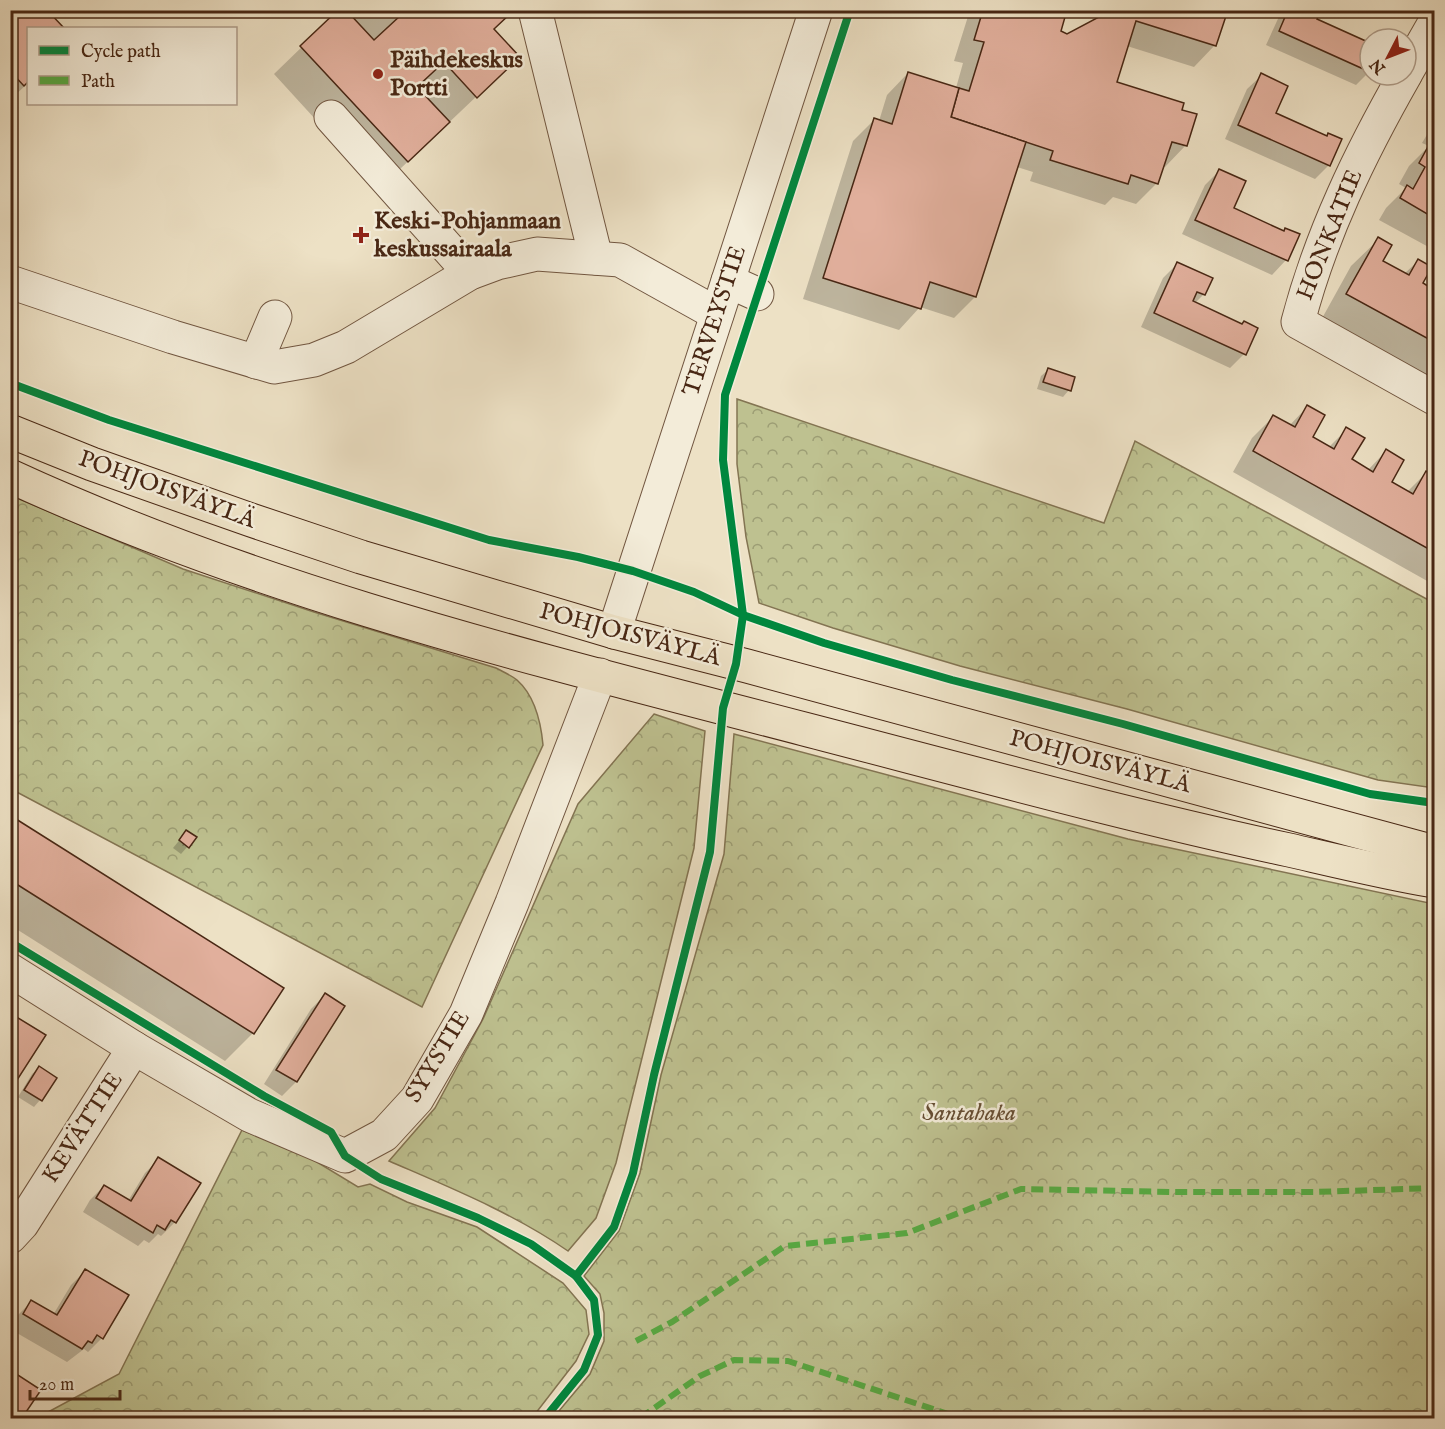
<svg xmlns="http://www.w3.org/2000/svg" width="1445" height="1429" font-family="'IM FELL English',serif">
<style>
.forest{fill:url(#forest-crowns);stroke:#837452;stroke-width:1.5}
.shadow{fill:#0003}
.building{fill:#e1af9c;stroke:#482714;stroke-width:1.5}
.lines{fill:none;stroke-linecap:round;stroke-linejoin:round}
.minor-casing{stroke:#715640;stroke-width:35}
.major-casing{stroke:#482714;stroke-width:35}
.minor{stroke:#f3ecd9;stroke-width:33}
.major{stroke:#ede1c5;stroke-width:33}
.quiet{stroke:#56aa42;stroke-width:6;stroke-dasharray:12 6;stroke-linecap:butt}
.cycleway-casing{stroke:#f3ecd9;stroke-width:11}
.cycleway{stroke:#00873e;stroke-width:8}
.poi-dot{fill:#8f2418;stroke:#f3ecd9;stroke-width:2}
.labels{text-anchor:middle;dominant-baseline:central;stroke-width:5;stroke-linejoin:round;paint-order:stroke}
.poi-label{font-size:24px;font-weight:bold;fill:#482714;stroke:#f3ecd9;text-anchor:start}
.street-label{font-size:24px;fill:#482714;stroke:#f3ecd9}
.park-label{font-size:24px;font-style:italic;fill:#664e33;stroke:#f3ecd9}
</style>
<defs>
<pattern id="forest-crowns" width="20" height="18" patternUnits="userSpaceOnUse" patternTransform="scale(1.5)"><rect width="20" height="18" fill="#bec190"/><path d="M2 6a3 3 0 1 1 6 0M12 15a3 3 0 1 1 6 0" fill="none" stroke="#9c9d74"/></pattern>
</defs>
<rect width="100%" height="100%" fill="#ede1c5"/>
<filter id="stains"><feTurbulence type="fractalNoise" baseFrequency=".00333" numOctaves="4"/><feColorMatrix values="0 0 0 0 .2 0 0 0 0 .09 0 0 0 0 .02 0 0 0 .5 -.17"/></filter>
<radialGradient id="worn" r=".72"><stop offset=".6" stop-color="#630" stop-opacity="0"/><stop offset="1" stop-color="#630" stop-opacity=".3"/></radialGradient>
<g class="forest">
<polygon points="737,399 1104,523 1135,441 1434,603 1434,788 1378,780 1127,709 960,666 833,628 759,603 746,537 737,464"/>
<path d="M10,495l173,74 131,43 182,56c7,4 15,7 21,12 18,16 24,43 26,65l-121,262 -411,-218z"/>
<path d="M654,714l51,17 -11,117 -78,315 -20,55 -28,33c-55,-38 -117,-63 -179,-90l46,-53 48,-89 95,-215z"/>
<polygon points="734,734 1128,839 1434,904 1434,1418 553,1418 590,1374 604,1341 604,1313 600,1294 584,1276 619,1231 640,1173 661,1075 724,854"/>
<polygon points="242,1130 307,1156 358,1187 370,1184 407,1202 477,1227 563,1283 586,1310 589,1334 576,1361 532,1418 37,1418 119,1374"/>
</g>
<g class="shadow">
<polygon points="10,10 45,10 62,28 28,28 28,83 10,100"/>
<polygon points="340,10 507,10 492,29 518,57 379,189 274,74"/>
<polygon points="970,10 1066,10 1059,32 1067,35 1115,10 1215,45 1194,67 1127,46 1115,83 1180,111 1186,145 1165,167 1162,166 1157,183 1136,204 1113,197 1105,205 1030,181 1033,172 1017,167 975,297 954,318 920,307 899,330 803,299 853,141 874,120 879,121 887,95 908,73 956,88 963,63 954,61"/>
<polygon points="1282,10 1319,10 1315,19 1367,43 1370,41 1370,71 1356,85 1266,45"/>
<polygon points="1262,75 1274,114 1326,137 1328,135 1340,140 1329,165 1315,179 1225,139 1247,89"/>
<polygon points="1434,123 1434,250 1379,220 1386,208 1406,188 1399,184 1409,166 1429,146 1422,143"/>
<polygon points="1219,171 1232,209 1284,232 1298,235 1286,260 1272,275 1182,234 1205,185"/>
<polygon points="1379,239 1381,261 1404,274 1418,261 1421,284 1434,291 1434,386 1320,322 1351,266"/>
<polygon points="1177,264 1204,294 1194,304 1244,354 1230,368 1141,327 1163,278"/>
<polygon points="1048,370 1074,378 1069,390 1063,397 1037,389 1041,376"/>
<polygon points="1307,407 1311,438 1328,448 1347,429 1350,460 1368,470 1386,451 1390,482 1407,492 1426,473 1434,478 1434,495 1429,505 1434,507 1434,576 1429,582 1233,472 1252,438 1273,417 1289,426"/>
<polygon points="16,821 253,1033 225,1061 10,925 10,826"/>
<polygon points="187,831 195,838 181,854 173,848"/>
<polygon points="325,995 343,1006 296,1082 282,1096 264,1084 311,1009"/>
<polygon points="39,1068 55,1078 40,1100 34,1107 18,1097 32,1074"/>
<polygon points="159,1159 175,1222 161,1236 158,1234 149,1243 144,1240 138,1246 83,1212 90,1200 104,1186 128,1201 145,1173"/>
<polygon points="85,1271 102,1338 88,1352 84,1349 67,1362 10,1329 17,1316 31,1302 53,1315 71,1285"/>
</g>
<g class="building">
<polygon points="10,10 47,10 64,28 28,28 28,82 24,86 10,71"/>
<polygon points="338,10 346,10 374,40 401,15 396,10 509,10 511,13 494,29 520,57 477,98 444,62 417,87 450,122 408,162 300,46"/>
<polygon points="983,10 1067,10 1061,31 1067,34 1112,10 1228,10 1216,46 1136,21 1117,82 1184,103 1182,110 1197,114 1187,146 1172,142 1158,184 1131,175 1128,184 1050,160 1053,151 951,117 959,88 969,91 984,42 974,40"/>
<polygon points="1288,10 1321,10 1317,19 1368,42 1370,40 1370,72 1279,31"/>
<polygon points="908,72 959,88 951,117 1026,142 976,297 930,282 921,309 823,278 874,118 892,124"/>
<polygon points="1261,73 1288,86 1276,113 1327,136 1328,133 1342,139 1330,166 1238,125"/>
<polygon points="1430,143 1434,146 1434,218 1400,198 1407,185 1413,189 1425,167 1419,163"/>
<polygon points="1219,169 1246,181 1234,208 1284,231 1285,228 1300,234 1288,261 1195,220"/>
<polygon points="1378,237 1392,245 1383,261 1409,275 1418,259 1432,267 1423,283 1434,290 1434,342 1346,294"/>
<polygon points="1177,262 1213,278 1205,295 1197,292 1193,301 1242,324 1244,321 1258,328 1246,355 1154,313"/>
<polygon points="1048,368 1075,377 1071,391 1043,382"/>
<polygon points="1307,405 1325,415 1313,437 1334,449 1346,427 1365,438 1352,459 1373,472 1386,449 1404,460 1392,482 1413,494 1426,471 1434,476 1434,498 1431,504 1434,506 1434,552 1253,451 1273,415 1295,427"/>
<polygon points="16,819 284,988 254,1034 10,880 10,828"/>
<polygon points="186,830 197,837 189,848 179,840"/>
<polygon points="325,993 345,1006 297,1082 276,1070"/>
<polygon points="10,1013 46,1035 10,1091"/>
<polygon points="39,1066 57,1078 42,1101 24,1090"/>
<polygon points="158,1157 201,1183 176,1223 171,1220 165,1230 157,1225 153,1233 96,1198 104,1185 131,1201"/>
<polygon points="85,1269 129,1295 103,1339 97,1335 92,1343 88,1341 82,1349 23,1314 31,1300 57,1315"/>
<polygon points="10,1375 16,1378 18,1375 41,1390 22,1418 10,1418"/>
</g>
<g class="lines">
<defs>
<g id="minor">
<polyline points="535,10 596,258"/>
<polyline points="1406,73 1434,24"/>
<path d="M1405,75c-45,79 -84,159 -107,247l136,76"/>
<polyline points="331,117 470,273"/>
<polyline points="728,281 757,294"/>
<polyline points="10,282 173,337 274,367 314,360 346,347 470,273 497,263 537,254 620,260 717,314"/>
<polyline points="256,362 275,317"/>
<polyline points="614,632 816,10"/>
<polyline points="10,970 134,1048 249,1115 345,1156 384,1135 417,1099 466,1014 512,903 600,675"/>
<polyline points="10,1237 22,1224 134,1048"/>
</g>
<g id="major">
<polyline points="10,431 92,464 251,520 361,557 614,632 747,666 1434,852"/>
<path d="M10,476c253,117 526,183 794,253 162,42 322,86 485,121 48,11 97,23 145,31"/>
</g>
</defs>
<use href="#minor" class="minor-casing"/>
<use href="#major" class="major-casing"/>
<use href="#minor" class="minor"/>
<use href="#major" class="major"/>
<g class="quiet">
<polyline points="636,1341 672,1322 785,1246 907,1233 1021,1189 1174,1192 1314,1192 1434,1188"/>
<polyline points="640,1418 700,1376 734,1360 788,1361 960,1418"/>
</g>
<defs>
<g id="cycleway">
<polyline points="10,383 109,420 489,540 578,557 633,571 694,592 743,615 824,643 952,680 1123,724 1370,794 1434,803"/>
<polyline points="10,942 264,1096 331,1132 345,1156 381,1179 478,1218 531,1244 576,1276 614,1227 633,1173 654,1075 710,852 723,708 736,664 743,615 723,460 725,395 850,10"/>
<polyline points="545,1418 584,1370 598,1335 594,1300 576,1276"/>
</g>
</defs>
<use href="#cycleway" class="cycleway-casing"/>
<use href="#cycleway" class="cycleway"/>
</g>
<g class="poi-dot">
<circle cx="378" cy="74" r="6"/>
<path d="M358 226h6v6h6v6h-6v6h-6v-6h-6v-6h6z"/>
</g>
<g class="labels">
<g class="poi-label">
<text x="390" y="60">Päihdekeskus<tspan x="390" dy="28">Portti</tspan></text>
<text x="374" y="221">Keski-Pohjanmaan<tspan x="374" dy="28">keskussairaala</tspan></text>
</g>
<g class="street-label">
<text transform="translate(1330 235) rotate(-68)">HONKATIE</text>
<text transform="translate(715 321) rotate(-72)">TERVEYSTIE</text>
<text transform="translate(167 490) rotate(20)">POHJOISVÄYLÄ</text>
<text transform="translate(630 635) rotate(15)">POHJOISVÄYLÄ</text>
<text transform="translate(1100 762) rotate(15)">POHJOISVÄYLÄ</text>
<text transform="translate(438 1057) rotate(-59)">SYYSTIE</text>
<text transform="translate(83 1128) rotate(-57)">KEVÄTTIE</text>
</g>
<g class="park-label">
<text x="969" y="1113">Santahaka</text>
</g>
</g>
<rect width="1445" height="1429" fill="none" stroke="#ede1c5" stroke-width="36"/>
<rect x="12" y="12" width="1421" height="1405" fill="none" stroke="#482714" stroke-width="3"/>
<rect x="18" y="18" width="1409" height="1393" fill="none" stroke="#482714" stroke-width="1.5"/>
<rect x="27" y="27" width="210" height="78" fill="#f3ecd9" stroke="#af9d8a" stroke-width="1.5"/>
<rect x="39" y="46" width="30" height="9" fill="#00873e" stroke="#af9d8a" stroke-width="1.5"/>
<text x="81" y="57" font-size="18" fill="#482714">Cycle path</text>
<rect x="39" y="76" width="30" height="9" fill="#56aa42" stroke="#af9d8a" stroke-width="1.5"/>
<text x="81" y="87" font-size="18" fill="#482714">Path</text>
<g transform="translate(1388 57) rotate(228)"><circle r="28" fill="#f3ecd9" stroke="#af9d8a" stroke-width="1.5"/>
<path d="M0-4.5L10 22L0 15L-10 22Z" fill="#8f2418"/>
<text y="-9" font-size="16" font-weight="bold" text-anchor="middle" fill="#482714">N</text>
</g>
<path d="M30 1390v9h90v-9" fill="none" stroke="#482714" stroke-width="3"/>
<text x="39" y="1390" font-size="18" fill="#482714" stroke="#f3ecd9" stroke-width="4.5" paint-order="stroke">20 m</text>
<rect width="100%" height="100%" filter="url(#stains)"/>
<rect width="100%" height="100%" fill="url(#worn)"/>
</svg>
